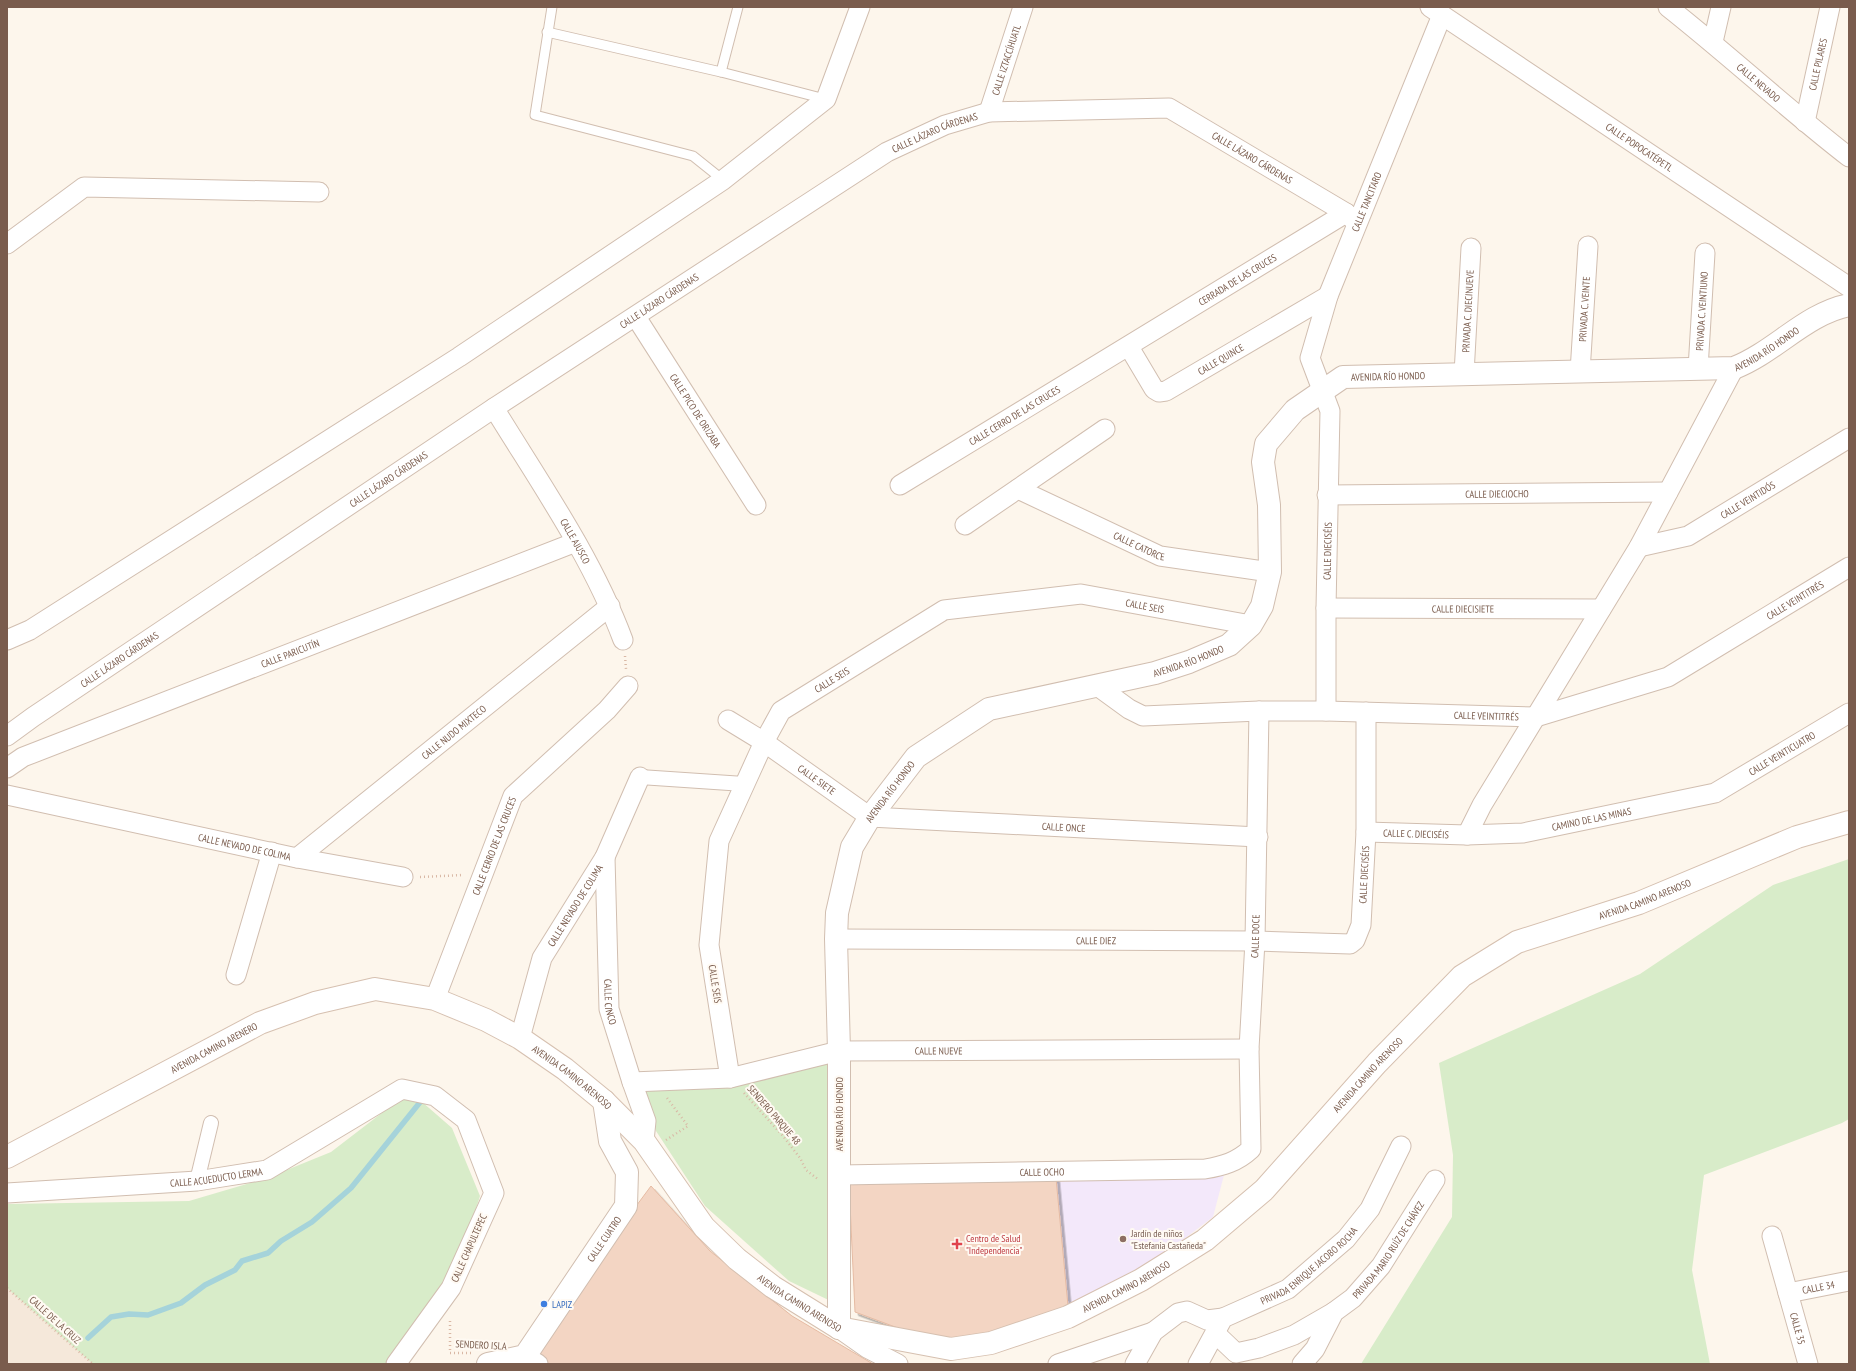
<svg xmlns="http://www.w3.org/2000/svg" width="1856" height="1371" font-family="'PT Sans Narrow',sans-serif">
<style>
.residential{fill:#f5e8da}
.education{fill:#f3e8fa}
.green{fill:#d8ecc9}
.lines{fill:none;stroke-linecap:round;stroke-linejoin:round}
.stream{stroke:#a5d3da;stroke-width:5.5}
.building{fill:#f3d5c3;stroke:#e6bba3;filter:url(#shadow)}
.service-casing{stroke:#d1beb0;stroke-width:11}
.pedestrian-casing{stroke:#d1beb0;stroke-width:16}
.minor-casing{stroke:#d1beb0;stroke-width:21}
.tertiary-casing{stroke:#d1beb0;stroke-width:24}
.secondary-casing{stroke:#d6c0b0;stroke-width:24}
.path{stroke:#d9b8a5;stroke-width:2.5;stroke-dasharray:1 3;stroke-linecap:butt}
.service{stroke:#fff;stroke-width:9}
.pedestrian{stroke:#fff;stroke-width:14}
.minor{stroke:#fff;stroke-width:19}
.tertiary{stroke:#fff;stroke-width:22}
.secondary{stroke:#fff;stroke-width:22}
.education-dot{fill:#8d6e63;stroke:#fffaf3;stroke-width:1.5}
.health-dot{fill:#e0444e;stroke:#fffaf3;stroke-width:1.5}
.shop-dot{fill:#3f7fe0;stroke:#fffaf3;stroke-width:1.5}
.labels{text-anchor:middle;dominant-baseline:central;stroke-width:4;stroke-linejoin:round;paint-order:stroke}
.street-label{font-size:10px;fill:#7a5c4d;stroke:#fffaf3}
.education-label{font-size:10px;fill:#785e54;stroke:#fffaf3;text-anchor:start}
.health-label{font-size:10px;fill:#be3a42;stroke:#fffaf3;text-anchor:start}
.shop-label{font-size:10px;fill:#366cbe;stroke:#fffaf3;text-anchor:start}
</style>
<defs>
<filter id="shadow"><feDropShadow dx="3.5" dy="3.5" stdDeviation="0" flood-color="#0004"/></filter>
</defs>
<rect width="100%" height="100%" fill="#fdf6ec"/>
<polygon class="residential" points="7,1287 96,1364 7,1364"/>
<polygon class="education" points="1224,1175 1213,1217 1155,1261 1068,1306 1056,1178"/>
<g class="green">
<polygon points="1849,859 1849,1119 1842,1123 1704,1175 1692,1270 1710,1364 1361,1364 1452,1217 1453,1155 1439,1063 1640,974 1773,885"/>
<polygon points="834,1060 841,1306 789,1281 705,1206 656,1131 642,1090"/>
<polygon points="400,1099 421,1101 452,1128 480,1196 451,1288 396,1364 93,1364 7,1288 7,1204 189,1201 267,1178 331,1152"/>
</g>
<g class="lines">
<polyline class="stream" points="88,1338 111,1317 129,1314 148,1315 181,1303 205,1285 235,1270 242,1261 268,1253 281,1241 312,1222 351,1188 421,1101"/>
</g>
<g class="building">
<polygon points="1056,1178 1068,1306 991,1336 947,1339 914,1334 855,1312 849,1182"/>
<polygon points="651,1186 710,1251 792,1316 873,1364 541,1364 525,1356"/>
</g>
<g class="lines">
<defs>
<g id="service">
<polyline points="552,7 535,115 693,156 723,180"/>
<polyline points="547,32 721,72 825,99"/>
<polyline points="721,72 738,7"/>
</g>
<g id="pedestrian">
<polyline points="640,777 744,784"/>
<polyline points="197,1181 211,1123"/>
</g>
<g id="minor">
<path id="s1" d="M1430,7l419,280"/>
<path id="s2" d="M1668,7c62,49 119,102 181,150"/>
<polyline points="1713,42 1721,7"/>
<path id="s3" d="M989,112l34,-105"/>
<path id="s4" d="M1805,122l25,-115"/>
<polyline points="7,244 84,187 319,192"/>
<path id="s5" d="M636,317l120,188"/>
<path id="s6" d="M1129,347l25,42 5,3 7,-1 162,-95"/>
<path id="s7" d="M1698,369l7,-116"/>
<path id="s8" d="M1580,372l8,-126"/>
<path id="s9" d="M1464,374l7,-126"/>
<path id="s10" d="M494,408c46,75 98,149 129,232"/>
<path id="s11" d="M900,485l446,-272"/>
<path id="s12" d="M1018,489l142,67 110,16"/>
<path id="s13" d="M1327,495l341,-3"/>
<polyline points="965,525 1105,429"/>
<path id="s14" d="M1639,547l49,-11 161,-98"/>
<path id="s15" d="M1326,608l275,1"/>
<polyline points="7,640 30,630 459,357 723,180 826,99 860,7"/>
<path id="s16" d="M1096,685l33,24 14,7 116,-5h67l210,6 132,-40 181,-110"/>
<path id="s17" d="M1326,711v-103l4,-197 -20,-53 18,-62 114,-281"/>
<path id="s18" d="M728,720l36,22 106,75 388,20"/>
<path id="s19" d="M7,736l26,-19 461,-309 393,-256 58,-27 44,-13 180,-4 177,105 11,10"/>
<path id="s20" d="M7,768l16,-11 553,-215"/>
<path id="s21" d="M7,795l290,63 106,19"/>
<path id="s22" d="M1366,832l101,3 56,-2 192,-40 134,-80"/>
<polyline points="1467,835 1482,805 1639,547 1734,368"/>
<path id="s23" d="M605,857l4,152 23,73 14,39 -2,20"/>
<path id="s24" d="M297,858l313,-252"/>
<path id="s25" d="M836,939l419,2 95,3 5,-4 6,-15 5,-93v-120"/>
<polyline points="236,975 272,852"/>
<path id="s26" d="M435,999l78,-203 94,-86 21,-24"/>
<path id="s27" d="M520,1038l22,-80 63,-101 35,-80"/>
<path id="s28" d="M730,1078l-21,-133 10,-104 45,-99 17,-31 163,-101 137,-16 170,31"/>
<path id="s29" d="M632,1082l98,-4 109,-27 410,-2"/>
<path id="s30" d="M840,1175l365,-6c18,-3 32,-7 46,-20l-2,-100 6,-108 4,-230"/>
<path id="s31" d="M7,1193l190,-12 70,-11 135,-81 33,7 31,24 28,73 -43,95 -55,76"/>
<path id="s32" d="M1772,1236l36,128"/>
<path id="s33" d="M1788,1293l61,-12"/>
<polyline points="840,1329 867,1348 898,1364"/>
<polyline points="1216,1334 1236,1353 1259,1348 1294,1335 1334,1312"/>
<polyline points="521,1364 525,1356 538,1364"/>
<polyline points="1058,1364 1153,1332"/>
<polyline points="1135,1364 1153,1332 1178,1313 1187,1311 1207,1320 1223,1318"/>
<path id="s34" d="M1198,1364l25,-46 65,-29 58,-50 24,-30 31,-63"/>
<path id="s35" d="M1302,1364l13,-15 19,-37 19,-14 28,-32 54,-86"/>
</g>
<g id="tertiary">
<path id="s36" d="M839,1328v-277l-3,-112 1,-26 15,-66 18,-30 46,-60 73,-48 166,-36 34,-11 40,-17 22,-20 11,-19 8,-34 -1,-67 -6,-43 3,-18 29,-34 48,-33 391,-9c41,-16 71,-54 115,-63"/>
<path id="s37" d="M488,1364l37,-8 101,-150 1,-34 -17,-31 -6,-40"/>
</g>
<g id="secondary">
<path id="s38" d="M7,1157l253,-134 55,-20 60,-14 60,10 51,21 34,18 45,31 39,32 40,40 60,86 33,32 36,28 66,41 112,21 40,-6 77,-26 73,-37 64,-40 59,-50 113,-127 85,-87 55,-34 122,-39 158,-66 52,-15"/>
</g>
</defs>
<use href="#service" class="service-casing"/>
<use href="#pedestrian" class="pedestrian-casing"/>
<use href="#minor" class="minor-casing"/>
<use href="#tertiary" class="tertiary-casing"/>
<use href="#secondary" class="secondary-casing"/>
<g class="path">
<polyline points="625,656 626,669"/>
<polyline points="420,877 463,875"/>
<polyline points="744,1093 783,1136 800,1158 806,1170 819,1180"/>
<polyline points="666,1140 688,1126 667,1098"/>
<polyline points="7,1288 93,1364"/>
<polyline points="450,1321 450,1353 473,1353"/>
</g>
<use href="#service" class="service"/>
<use href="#pedestrian" class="pedestrian"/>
<use href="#minor" class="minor"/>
<use href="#tertiary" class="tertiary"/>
<use href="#secondary" class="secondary"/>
</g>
<circle class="education-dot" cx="1123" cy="1239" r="4"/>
<path class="health-dot" d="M955 1238h4v4h4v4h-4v4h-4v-4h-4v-4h4z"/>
<circle class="shop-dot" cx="544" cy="1304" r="4"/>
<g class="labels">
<g class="street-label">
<text stroke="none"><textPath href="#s3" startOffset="55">CALLE IZTACCÍHUATL</textPath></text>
<text stroke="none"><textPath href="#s4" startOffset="59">CALLE PILARES</textPath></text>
<text stroke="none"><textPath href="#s2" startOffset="118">CALLE NEVADO</textPath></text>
<text stroke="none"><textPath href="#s19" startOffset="1108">CALLE LÁZARO CÁRDENAS</textPath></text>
<text stroke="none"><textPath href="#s1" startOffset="252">CALLE POPOCATÉPETL</textPath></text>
<text stroke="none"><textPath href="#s19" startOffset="1443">CALLE LÁZARO CÁRDENAS</textPath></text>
<text stroke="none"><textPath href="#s17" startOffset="523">CALLE TANCITARO</textPath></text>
<text stroke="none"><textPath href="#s11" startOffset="395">CERRADA DE LAS CRUCES</textPath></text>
<text stroke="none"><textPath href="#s19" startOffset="784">CALLE LÁZARO CÁRDENAS</textPath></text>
<text stroke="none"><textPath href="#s8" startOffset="63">PRIVADA C. VEINTE</textPath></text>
<text stroke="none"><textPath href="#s9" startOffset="63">PRIVADA C. DIECINUEVE</textPath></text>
<text stroke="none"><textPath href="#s7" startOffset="58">PRIVADA C. VEINTIUNO</textPath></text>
<text stroke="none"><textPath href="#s36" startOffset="1677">AVENIDA RÍO HONDO</textPath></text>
<text stroke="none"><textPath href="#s6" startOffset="125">CALLE QUINCE</textPath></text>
<text stroke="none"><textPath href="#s36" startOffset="1293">AVENIDA RÍO HONDO</textPath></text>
<text stroke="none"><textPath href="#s5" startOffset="111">CALLE PICO DE ORIZABA</textPath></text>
<text stroke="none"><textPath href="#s11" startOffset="134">CALLE CERRO DE LAS CRUCES</textPath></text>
<text stroke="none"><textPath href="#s19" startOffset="460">CALLE LÁZARO CÁRDENAS</textPath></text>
<text stroke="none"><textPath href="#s13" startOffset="170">CALLE DIECIOCHO</textPath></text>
<text stroke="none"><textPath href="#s14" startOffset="120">CALLE VEINTIDÓS</textPath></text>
<text stroke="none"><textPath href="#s10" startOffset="156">CALLE AJUSCO</textPath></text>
<text stroke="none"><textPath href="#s12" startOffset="134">CALLE CATORCE</textPath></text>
<text stroke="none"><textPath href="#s17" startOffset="160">CALLE DIECISÉIS</textPath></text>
<text stroke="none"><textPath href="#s16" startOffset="736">CALLE VEINTITRÉS</textPath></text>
<text stroke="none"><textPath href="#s28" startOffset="778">CALLE SEIS</textPath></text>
<text stroke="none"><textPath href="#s15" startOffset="137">CALLE DIECISIETE</textPath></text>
<text stroke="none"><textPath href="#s20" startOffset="306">CALLE PARICUTÍN</textPath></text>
<text stroke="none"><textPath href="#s19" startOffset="136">CALLE LÁZARO CÁRDENAS</textPath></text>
<text stroke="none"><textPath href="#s36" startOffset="886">AVENIDA RÍO HONDO</textPath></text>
<text stroke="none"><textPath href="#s28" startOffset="443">CALLE SEIS</textPath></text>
<text stroke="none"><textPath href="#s16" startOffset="400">CALLE VEINTITRÉS</textPath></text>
<text stroke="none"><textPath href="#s24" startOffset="201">CALLE NUDO MIXTECO</textPath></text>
<text stroke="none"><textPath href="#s22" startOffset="431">CALLE VEINTICUATRO</textPath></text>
<text stroke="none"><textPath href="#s18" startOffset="107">CALLE SIETE</textPath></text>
<text stroke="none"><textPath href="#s36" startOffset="550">AVENIDA RÍO HONDO</textPath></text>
<text stroke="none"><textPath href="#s22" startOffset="227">CAMINO DE LAS MINAS</textPath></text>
<text stroke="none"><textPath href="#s18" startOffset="366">CALLE ONCE</textPath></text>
<text stroke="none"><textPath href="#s22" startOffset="50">CALLE C. DIECISÉIS</textPath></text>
<text stroke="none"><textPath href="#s21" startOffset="243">CALLE NEVADO DE COLIMA</textPath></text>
<text stroke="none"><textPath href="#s26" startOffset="164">CALLE CERRO DE LAS CRUCES</textPath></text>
<text stroke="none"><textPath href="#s25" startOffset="587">CALLE DIECISÉIS</textPath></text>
<text stroke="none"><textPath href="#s38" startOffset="1958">AVENIDA CAMINO ARENOSO</textPath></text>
<text stroke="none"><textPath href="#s27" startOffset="145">CALLE NEVADO DE COLIMA</textPath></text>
<text stroke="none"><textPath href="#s30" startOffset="629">CALLE DOCE</textPath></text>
<text stroke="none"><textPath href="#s25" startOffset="260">CALLE DIEZ</textPath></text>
<text transform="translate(715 984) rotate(81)">CALLE SEIS</text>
<text stroke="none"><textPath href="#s23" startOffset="145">CALLE CINCO</textPath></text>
<text stroke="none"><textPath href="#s38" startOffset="234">AVENIDA CAMINO ARENERO</textPath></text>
<text stroke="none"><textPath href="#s29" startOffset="310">CALLE NUEVE</textPath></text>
<text stroke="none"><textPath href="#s38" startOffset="1622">AVENIDA CAMINO ARENOSO</textPath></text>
<text stroke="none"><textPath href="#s38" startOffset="626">AVENIDA CAMINO ARENOSO</textPath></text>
<text transform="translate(839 1114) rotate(-90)">AVENIDA RÍO HONDO</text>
<text transform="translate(774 1115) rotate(49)">SENDERO PARQUE 48</text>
<text stroke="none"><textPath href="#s30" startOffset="202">CALLE OCHO</textPath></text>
<text stroke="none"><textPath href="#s31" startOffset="210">CALLE ACUEDUCTO LERMA</textPath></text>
<text stroke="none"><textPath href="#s37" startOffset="179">CALLE CUATRO</textPath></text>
<text transform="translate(469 1248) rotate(-66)">CALLE CHAPULTEPEC</text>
<text stroke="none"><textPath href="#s35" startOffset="145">PRIVADA MARIO RUÍZ DE CHÁVEZ</textPath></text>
<text stroke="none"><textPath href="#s34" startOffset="154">PRIVADA ENRIQUE JACOBO ROCHA</textPath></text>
<text stroke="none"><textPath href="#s38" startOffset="1298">AVENIDA CAMINO ARENOSO</textPath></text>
<text stroke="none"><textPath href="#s33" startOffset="31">CALLE 34</textPath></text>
<text stroke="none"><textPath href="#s38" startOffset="950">AVENIDA CAMINO ARENOSO</textPath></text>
<text transform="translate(55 1320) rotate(42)">CALLE DE LA CRUZ</text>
<text stroke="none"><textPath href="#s32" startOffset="96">CALLE 35</textPath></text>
<text transform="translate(481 1345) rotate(3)">SENDERO ISLA</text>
</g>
<g class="education-label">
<text x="1131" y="1233">Jardín de niños<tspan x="1131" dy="12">"Estefanía Castañeda"</tspan></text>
</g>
<g class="health-label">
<text x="966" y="1238">Centro de Salud<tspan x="966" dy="12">"Independencia"</tspan></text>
</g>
<g class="shop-label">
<text x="552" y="1304">LAPIZ</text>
</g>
</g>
<rect width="1856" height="1371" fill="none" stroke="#7a5c4d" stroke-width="16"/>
</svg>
